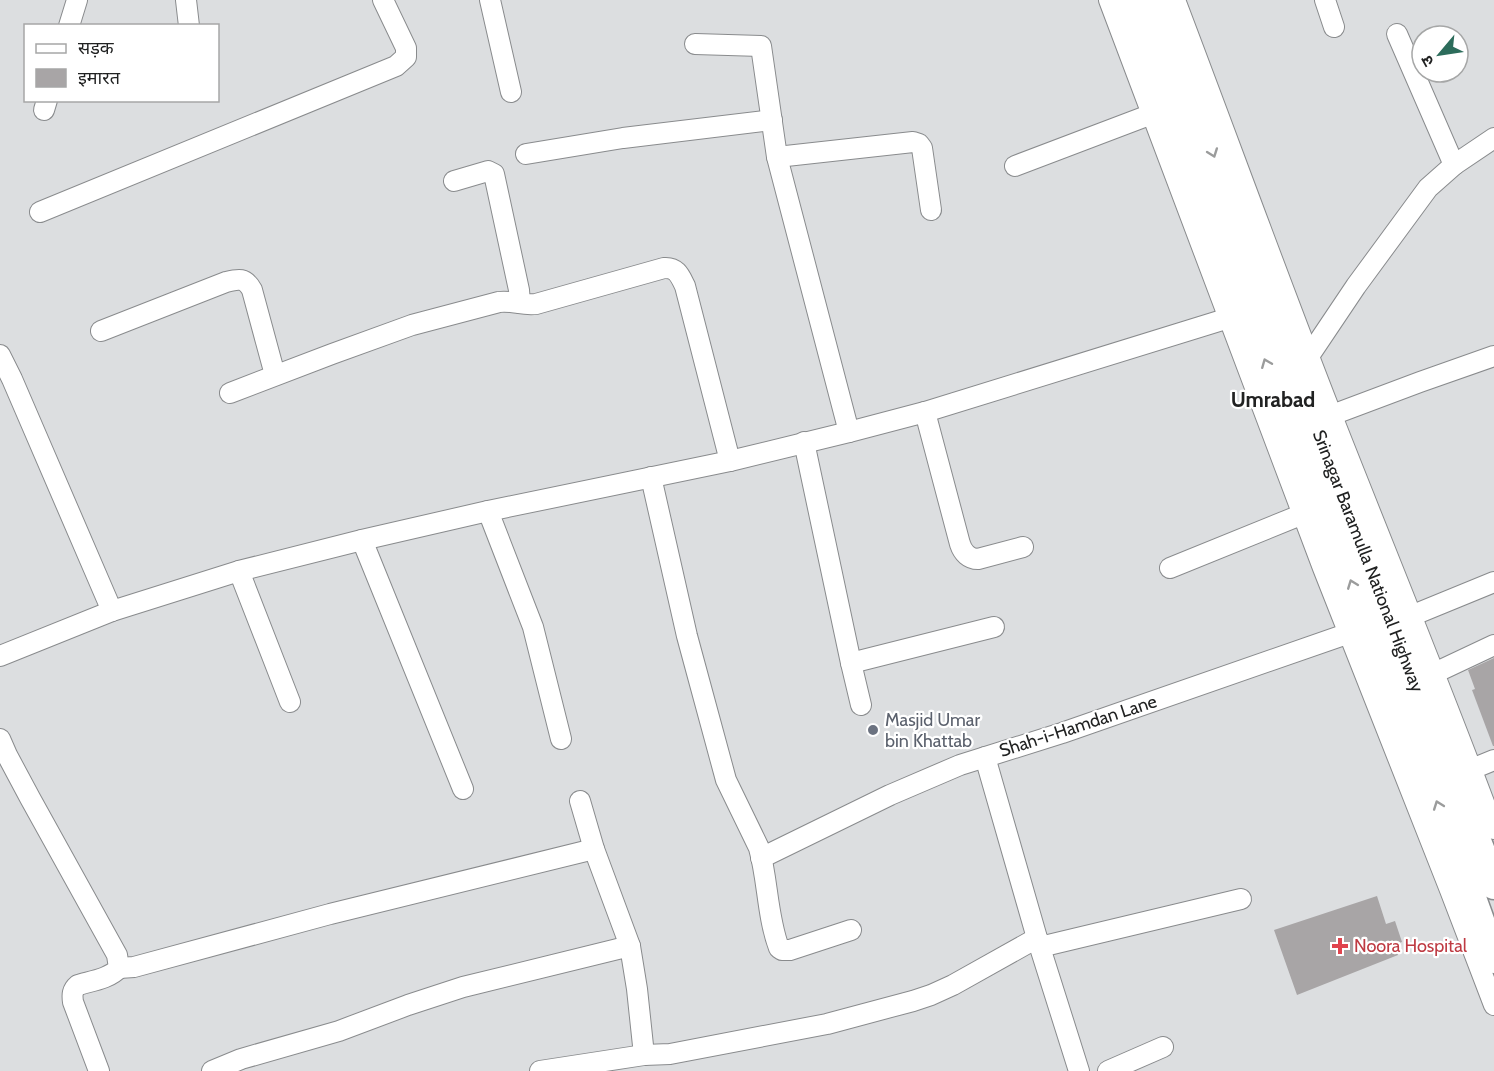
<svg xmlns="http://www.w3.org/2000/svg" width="1494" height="1071" font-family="Cabin,'Noto Sans Devanagari',sans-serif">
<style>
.building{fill:#a8a5a6}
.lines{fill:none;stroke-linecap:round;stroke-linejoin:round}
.minor-casing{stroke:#898b8d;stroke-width:22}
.highway-casing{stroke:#898b8d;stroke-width:31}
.minor{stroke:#fff;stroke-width:20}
.highway{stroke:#fff;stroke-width:28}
.oneway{stroke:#9b9c9c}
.worship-dot{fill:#6b7280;stroke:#fff;stroke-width:2}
.health-dot{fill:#e0444e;stroke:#fff;stroke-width:2}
.labels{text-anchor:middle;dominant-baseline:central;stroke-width:4.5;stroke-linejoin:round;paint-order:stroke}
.street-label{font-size:18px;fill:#212222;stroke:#fff}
.worship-label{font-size:18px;fill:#5b616d;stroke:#fff;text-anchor:start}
.health-label{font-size:18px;fill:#be3a42;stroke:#fff;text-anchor:start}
.quarter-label{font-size:21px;font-weight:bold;fill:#212222;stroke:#fff}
</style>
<rect width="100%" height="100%" fill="#dcdee0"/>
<g class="building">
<polygon points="1494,658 1494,746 1493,746 1472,690 1475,689 1468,670"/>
<polygon points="1377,896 1386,924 1395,921 1402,942 1394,945 1398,955 1297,995 1274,930"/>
</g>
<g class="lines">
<defs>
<g id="minor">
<polyline points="186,0 189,26"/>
<polyline points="490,0 511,92"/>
<polyline points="1109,0 1323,568 1450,890 1494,1005"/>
<path d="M1175,0c52,137 102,275 155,411 55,140 112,278 164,418"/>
<polyline points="1325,0 1334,27"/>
<polyline points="69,26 77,0"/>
<polyline points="1397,34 1454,165"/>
<polyline points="695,44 761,46 777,157 849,432"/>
<polyline points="44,110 47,100"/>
<polyline points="526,154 623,138 772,120"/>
<polyline points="777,157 913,142 919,144 922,148 931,210"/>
<polyline points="1015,166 1152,114"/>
<polyline points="454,181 488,171 494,174 519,290 520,303"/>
<polyline points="40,212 396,66 406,57 406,48 383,0"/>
<path d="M101,331l125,-49c12,-3 19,-5 26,8l23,85"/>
<polyline points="0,355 12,379 112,611"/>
<polyline points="1309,356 1356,286 1428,188 1454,165 1494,138"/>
<path d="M230,393l102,-39 80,-29 87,-23c13,-2 24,4 37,2l128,-36c13,-1 16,8 21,18l45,175"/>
<path d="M925,412l35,132c3,9 9,15 18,15l45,-12"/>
<polyline points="1332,415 1420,382 1494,356"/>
<polyline points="804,442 851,663 861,705"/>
<path d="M651,477l36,159 39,144 33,68c9,32 8,68 20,100l3,2h8l61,-20"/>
<polyline points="488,511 533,627 561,739"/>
<polyline points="362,540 463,789"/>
<polyline points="1170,568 1303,514"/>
<polyline points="239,571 290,702"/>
<polyline points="1411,616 1494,582"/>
<polyline points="0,656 112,611 239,571 362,540 488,511 730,461 849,432 925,412 1245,313"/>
<polyline points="851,663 994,627"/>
<polyline points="1424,678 1494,645"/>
<path d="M0,739l7,16 23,43 87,157 2,13c-10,11 -28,13 -41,17 -6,5 -6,10 -5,17l26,69"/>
<polyline points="985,757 1037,938 1079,1071"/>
<polyline points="1472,769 1494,760"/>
<polyline points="580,801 594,849 630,946 637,989 644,1055"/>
<polyline points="761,858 890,795 960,765 1062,733 1361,629"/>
<polyline points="1040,947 1241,899"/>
<polyline points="119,968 134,967 330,914 594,849"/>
<polyline points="212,1071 241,1059 339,1031 408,1005 463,987 630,946"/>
<polyline points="540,1071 644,1055 670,1054 827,1024 913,1001 931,995 953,985 1037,938"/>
<polyline points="1108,1071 1163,1047"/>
</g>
<g id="highway">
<path d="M1129,0c93,259 197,513 296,770 24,63 46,126 69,189"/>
<polyline points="1156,0 1287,351 1494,885"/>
</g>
</defs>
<use href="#minor" class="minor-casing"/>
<use href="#highway" class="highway-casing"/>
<use href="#minor" class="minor"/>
<use href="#highway" class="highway"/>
</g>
<defs><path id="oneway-chevron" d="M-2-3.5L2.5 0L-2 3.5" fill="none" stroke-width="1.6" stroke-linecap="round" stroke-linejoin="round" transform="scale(1.5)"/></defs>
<g class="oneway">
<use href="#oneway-chevron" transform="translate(1213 153) rotate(70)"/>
<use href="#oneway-chevron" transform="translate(1266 363) rotate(-112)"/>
<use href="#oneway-chevron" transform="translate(1352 584) rotate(-111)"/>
<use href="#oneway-chevron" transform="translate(1438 805) rotate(-110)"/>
</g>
<circle class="worship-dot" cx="873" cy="730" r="6"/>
<path class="health-dot" d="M1337 937h6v6h6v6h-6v6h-6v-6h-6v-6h6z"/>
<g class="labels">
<g class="street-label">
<text transform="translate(1368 561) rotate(69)">Srinagar Baramulla National Highway</text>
<text transform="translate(1078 726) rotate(-18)">Shah-i-Hamdan Lane</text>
</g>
<g class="worship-label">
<text x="885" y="720">Masjid Umar<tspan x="885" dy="21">bin Khattab</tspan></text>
</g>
<g class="health-label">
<text x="1354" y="946">Noora Hospital</text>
</g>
<g class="quarter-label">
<text x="1273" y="399">Umrabad</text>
</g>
</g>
<rect x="24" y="24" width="195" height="78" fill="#ffffff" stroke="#a6a7a7" stroke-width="1.5"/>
<rect x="36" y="44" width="30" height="9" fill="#ffffff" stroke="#a6a7a7" stroke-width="1.5"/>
<text x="78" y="54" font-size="18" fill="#212222">सड़क</text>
<rect x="36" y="69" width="30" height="18" fill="#a8a5a6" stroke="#a6a7a7" stroke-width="1.5"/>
<text x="78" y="84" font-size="18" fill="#212222">इमारत</text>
<g transform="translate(1440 54) rotate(241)"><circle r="28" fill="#ffffff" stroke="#a6a7a7" stroke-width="1.5"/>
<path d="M0-4.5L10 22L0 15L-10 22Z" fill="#2c6c5b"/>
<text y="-9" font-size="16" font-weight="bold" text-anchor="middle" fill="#212222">उ</text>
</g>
</svg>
